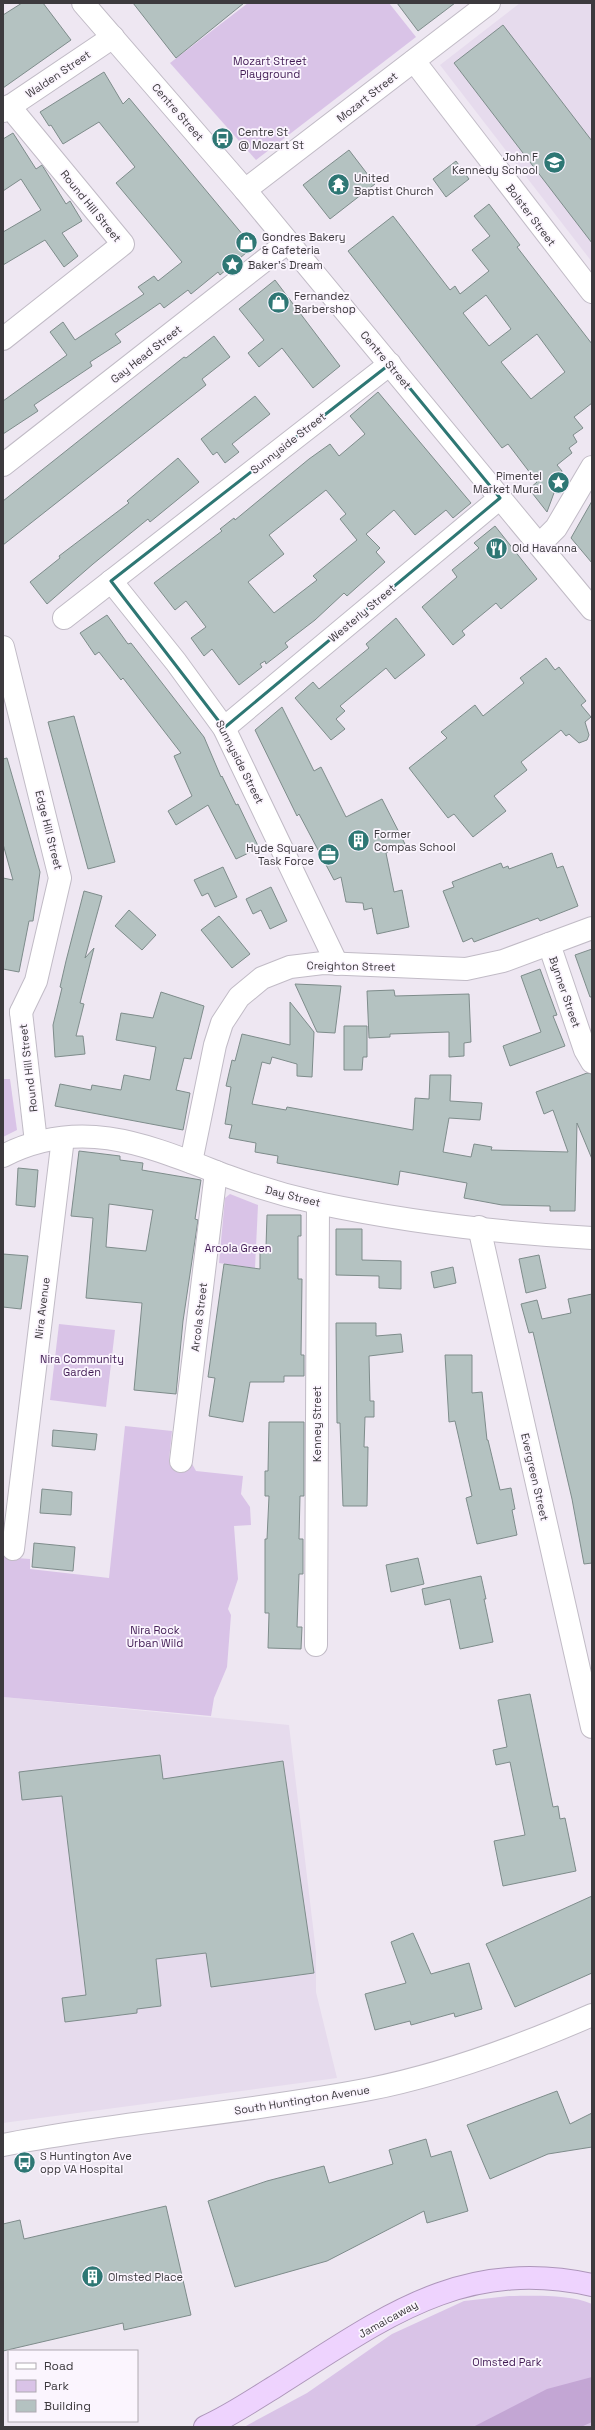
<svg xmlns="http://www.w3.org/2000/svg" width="595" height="2430" font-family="'Space Grotesk',sans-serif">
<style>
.built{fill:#e6dbed}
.green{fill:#d9c3e7}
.forest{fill:#c3a6d4}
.building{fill:#b4c2c1;stroke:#7e8c8b;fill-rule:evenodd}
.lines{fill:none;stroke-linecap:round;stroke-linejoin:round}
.minor-casing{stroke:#c1bbc6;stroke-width:24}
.tertiary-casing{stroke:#c1bbc6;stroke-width:24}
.secondary-casing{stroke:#c1bbc6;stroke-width:24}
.trunk-casing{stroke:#ad96ba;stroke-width:24}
.minor{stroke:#fff;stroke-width:22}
.tertiary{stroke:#fff;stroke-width:22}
.secondary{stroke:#fff;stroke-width:22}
.trunk{stroke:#eed3fe;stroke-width:22}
.marked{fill:none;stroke:#2e7774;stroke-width:3;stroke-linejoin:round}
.labels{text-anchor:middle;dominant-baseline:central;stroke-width:3.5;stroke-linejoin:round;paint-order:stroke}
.park-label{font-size:11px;fill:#421d55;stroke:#fbf5fe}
.street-label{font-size:11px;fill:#3d3a3e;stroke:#fbf5fe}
.poi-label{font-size:11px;fill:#3d3a3e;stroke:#fbf5fe;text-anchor:start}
</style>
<rect width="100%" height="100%" fill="#eee7f2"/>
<g class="built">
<polygon points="520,3 592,3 592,262 440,65"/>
<polygon points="3,1697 289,1725 316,1952 316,1992 337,2078 3,2123"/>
</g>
<g class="green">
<polygon points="248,3 389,3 416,37 256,160 170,63"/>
<polygon points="3,1079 10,1079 17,1130 3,1137"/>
<polygon points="230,1194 258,1205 255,1268 219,1263 225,1198"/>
<polygon points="59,1324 115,1330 106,1407 50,1400"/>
<polygon points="125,1426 172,1431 169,1460 191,1462 196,1471 243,1476 241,1494 250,1507 251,1525 234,1526 238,1579 228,1609 231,1615 227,1667 214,1698 211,1716 3,1697 3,1557 30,1559 30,1569 109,1578"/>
<path d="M509,2296c26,0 59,-2 83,8v123h-348l63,-34 85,-59 72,-33z"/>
</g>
<polygon class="forest" points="592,2377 592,2422 581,2427 473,2427 547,2389"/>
<g class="building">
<polygon points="22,3 43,3 71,40 3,88 3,15"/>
<polygon points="133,3 244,3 176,58"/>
<polygon points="397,3 455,3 418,31"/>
<polygon points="503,25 592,141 592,243 454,63"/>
<polygon points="104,72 123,104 129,98 253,247 220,275 218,272 191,294 188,290 164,308 160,303 115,334 121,342 90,362 92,366 34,405 38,411 3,434 3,401 67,355 50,332 63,322 75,340 144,294 138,287 154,276 158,281 182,262 116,183 135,167 99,122 63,144 51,125 49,126 40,112"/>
<polygon points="13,133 36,169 42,165 66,204 70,201 82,221 62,233 78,256 64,267 45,240 3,265 3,232 41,210 21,179 3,191 3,139"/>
<polygon points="349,150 375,184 330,219 303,185"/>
<polygon points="456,161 469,179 446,197 433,179"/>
<path d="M489,204l31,41 -3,2 75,97v59l-18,14 9,11 -10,7 4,7 -8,6 3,5 -15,12 5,6 -15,41 -18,-23 8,-7 -29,-38 -6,4 -154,-197 45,-35 57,74 5,-4 5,8 29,-23 -17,-21 18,-14 -16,-20zM486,295l25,34 -22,17 -26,-33zM537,334l28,38 -34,27 -30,-37z"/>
<polygon points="275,280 340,366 313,388 282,348 259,367 248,353 264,340 239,309"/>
<polygon points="214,336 230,357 202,379 206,385 3,545 3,501 184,357 186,358"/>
<path d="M378,392l93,111 -18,15 -7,-8 -31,25 -21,-25 -28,24 14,14 -4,4 9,10 -38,34 -3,-3 -29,27 -30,23 3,4 -22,17 -1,-3 -5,3 2,3 -23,18 -27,-36 -8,7 -13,-18 15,-11 -20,-26 -11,9 -21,-27 68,-52 -2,-2 14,-11 1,2 74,-61 21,-15 9,12 26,-22 -15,-18zM326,490l20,24 -6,5 17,21 -44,36 4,4 -43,33 -26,-31 36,-28 -15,-19z"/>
<polygon points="255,396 270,414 232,444 239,452 225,463 217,452 213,455 201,439"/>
<polygon points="178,458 199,482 150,522 148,519 93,564 47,604 30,582 60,558 59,556 129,503 127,501"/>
<polygon points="592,501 592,563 571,538"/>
<polygon points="495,526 537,579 501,609 496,603 462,631 465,635 453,645 422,607 457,577 452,570 479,548 474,543"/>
<polygon points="107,615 128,644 131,643 204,737 221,777 222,776 236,805 238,804 259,848 236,859 208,805 176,825 168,811 192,796 174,756 181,753 123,678 121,680 99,652 95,655 80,633"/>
<polygon points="396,618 425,655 395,679 386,668 340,706 345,711 336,719 345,729 331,740 295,698 313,682 319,689 369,648 366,644"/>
<polygon points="546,658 555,670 559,667 586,701 581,705 591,717 585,722 589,735 587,740 579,743 569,734 566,736 561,730 521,762 527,770 494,796 506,811 473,837 454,814 448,818 409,768 447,738 441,732 475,705 483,716 524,683 520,678"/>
<polygon points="282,707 314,771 321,767 346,817 382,799 405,844 386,853 394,892 402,890 409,927 377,934 372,908 364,910 363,903 346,902 341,877 334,880 299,814 297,816 255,730"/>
<polygon points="74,716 115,862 88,869 48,722"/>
<polygon points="7,758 40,872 33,921 29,921 19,972 3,969 3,878 13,880 3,844 3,759"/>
<polygon points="552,853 557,868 563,866 578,906 540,921 538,918 474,942 472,938 463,942 443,891 454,887 452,882 501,863 503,868 508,866 509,869"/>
<polygon points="223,867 237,897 215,907 208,893 202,896 194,880"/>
<polygon points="271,887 287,921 270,929 261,910 253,914 246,899"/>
<polygon points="84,891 102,896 85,958 94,948 80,1003 84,1004 76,1036 83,1036 85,1054 55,1057 53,1025 62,988 60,987 66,961"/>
<polygon points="129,910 156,935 142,950 115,926"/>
<polygon points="219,916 250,954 232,968 201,930"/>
<polygon points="592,949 592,997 590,997 575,955"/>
<polygon points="540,969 557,1015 553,1016 565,1046 510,1066 503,1046 541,1032 521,976"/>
<polygon points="295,984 341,986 335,1033 317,1032"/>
<polygon points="394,990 395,996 469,994 471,1042 464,1043 464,1056 449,1057 449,1032 390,1034 390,1037 369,1038 367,991"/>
<polygon points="161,992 204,1006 191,1059 184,1058 176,1090 190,1093 183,1130 55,1106 60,1084 91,1090 92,1085 121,1090 124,1075 150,1080 156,1047 116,1040 121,1013 153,1018"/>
<polygon points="290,1002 314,1032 312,1077 297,1076 297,1064 272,1057 270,1064 262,1062 252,1104 286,1110 287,1107 413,1130 415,1098 429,1099 430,1075 451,1075 450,1101 482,1103 480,1120 449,1118 443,1152 471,1157 474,1144 492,1147 491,1150 568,1152 553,1110 544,1114 536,1092 587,1073 592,1074 592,1159 577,1123 575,1211 550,1211 550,1206 502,1205 464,1198 467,1183 400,1171 398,1185 277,1163 278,1156 255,1152 256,1143 229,1138 232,1125 225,1124 231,1087 226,1086 232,1060 235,1061 242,1034 290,1045"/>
<polygon points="344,1026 367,1026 367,1057 363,1057 362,1070 344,1070"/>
<path d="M79,1151l41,5v4l23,3 -1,7 59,10 -6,39 3,1 -15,101 -7,73 -42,-4 8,-87 -56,-5 7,-80 -22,-2zM109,1204l44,6 -7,41 -40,-4z"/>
<polygon points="18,1168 38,1170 35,1207 16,1205"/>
<polygon points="267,1215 301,1215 301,1236 298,1236 298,1279 302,1279 301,1355 304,1355 304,1376 284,1376 284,1382 250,1382 243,1422 209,1416 215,1378 208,1377 224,1264 260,1269 260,1246 266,1247"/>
<polygon points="336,1229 362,1229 362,1260 401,1261 401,1289 379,1288 379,1276 336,1275"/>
<polygon points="3,1254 28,1256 21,1309 3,1307"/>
<polygon points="539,1255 546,1288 526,1293 519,1259"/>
<polygon points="453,1267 456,1283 434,1288 431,1272"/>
<polygon points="592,1294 592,1563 584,1564 572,1499 533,1332 529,1333 521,1304 537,1300 542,1319 571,1313 568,1299"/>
<polygon points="336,1323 376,1323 376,1336 401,1334 403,1352 369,1356 370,1401 374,1401 374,1417 365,1417 364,1447 368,1447 367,1506 343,1506 340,1423 337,1423"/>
<polygon points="445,1355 472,1355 472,1393 482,1392 487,1440 488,1440 500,1490 511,1488 515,1509 512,1510 517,1535 477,1544 466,1498 472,1496 455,1421 449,1422"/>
<polygon points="269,1422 304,1422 304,1496 300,1496 299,1539 303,1539 303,1574 299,1574 297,1627 302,1627 301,1649 268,1648 269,1613 265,1613 265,1539 267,1539 269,1496 265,1496 265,1471 268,1471"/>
<polygon points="53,1430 97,1434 95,1450 52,1446"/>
<polygon points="42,1489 72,1492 71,1515 40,1513"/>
<polygon points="34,1543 75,1547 73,1571 32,1567"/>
<polygon points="418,1558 424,1584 391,1592 386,1565"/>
<polygon points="481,1576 486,1599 484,1599 493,1642 460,1649 450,1599 425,1605 422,1589"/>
<polygon points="530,1694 553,1807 558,1806 560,1819 565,1818 576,1871 503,1886 494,1841 525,1835 510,1762 496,1765 493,1750 507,1747 498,1700"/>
<polygon points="160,1755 163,1779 283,1761 314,1973 211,1987 206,1953 156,1959 161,2006 137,2009 137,2013 65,2022 62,1998 86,1995 62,1796 22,1800 19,1772"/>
<polygon points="592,1896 592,1973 515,2007 486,1944"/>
<polygon points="413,1933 431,1974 469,1963 482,2009 455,2017 454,2013 411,2025 410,2021 375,2030 365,1994 406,1983 391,1942"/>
<polygon points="557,2091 570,2124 592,2113 592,2147 548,2154 490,2179 467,2125"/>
<polygon points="426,2139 431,2157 451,2151 468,2211 427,2223 424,2211 327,2261 235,2287 208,2201 267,2181 324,2166 329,2183 393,2164 389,2150"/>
<polygon points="166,2206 191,2315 124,2330 123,2323 3,2351 3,2224 20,2220 24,2239"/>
</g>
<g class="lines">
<defs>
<g id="minor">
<polyline points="414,61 592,292"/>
<polyline points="3,111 113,37"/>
<polyline points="245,190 489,3"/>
<polyline points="3,339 123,244 9,106"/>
<polyline points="3,465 288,242"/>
<polyline points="539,545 556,528 592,467"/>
<polyline points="111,581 176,662 224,728 337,964"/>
<polyline points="64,618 390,364"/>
<polyline points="3,647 60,878 36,981 21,1012"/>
<polyline points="224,728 500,498"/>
<polyline points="549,944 585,1050 592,1062"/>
<polyline points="21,1012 36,1142"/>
<polyline points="191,1162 215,1045 222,1023 239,997 262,978 290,967 323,963 466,969 503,961 592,928"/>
<polyline points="479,1227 592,1727"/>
<polyline points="181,1461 216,1172"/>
<polyline points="13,1549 63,1138"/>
<polyline points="316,1645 318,1203"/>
</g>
<path id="tertiary" d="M3,1156c80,-41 148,-9 224,20 30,11 60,20 91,27 89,19 183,30 274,35"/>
<g id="secondary">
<polyline points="83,3 245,190 592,609"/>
<path d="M3,2145c121,-24 245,-32 367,-56 76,-15 151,-43 222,-74"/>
</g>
<path id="trunk" d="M205,2427c25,-11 48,-27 71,-41 105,-66 185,-130 316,-101"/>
</defs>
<use href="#minor" class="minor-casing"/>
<use href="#tertiary" class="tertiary-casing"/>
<use href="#secondary" class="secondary-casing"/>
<use href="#trunk" class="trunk-casing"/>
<use href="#minor" class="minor"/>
<use href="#tertiary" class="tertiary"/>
<use href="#secondary" class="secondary"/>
<use href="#trunk" class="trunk"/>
</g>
<path class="marked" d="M390,364l110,134 -276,230 -113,-147z"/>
<defs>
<symbol id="bus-disc" viewBox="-11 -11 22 22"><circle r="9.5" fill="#2e7774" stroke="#fbf5fe"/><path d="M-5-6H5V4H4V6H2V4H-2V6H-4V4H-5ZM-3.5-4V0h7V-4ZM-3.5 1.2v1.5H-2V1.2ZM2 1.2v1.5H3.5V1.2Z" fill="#fff"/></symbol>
<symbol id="school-disc" viewBox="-11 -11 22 22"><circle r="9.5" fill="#2e7774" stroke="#fbf5fe"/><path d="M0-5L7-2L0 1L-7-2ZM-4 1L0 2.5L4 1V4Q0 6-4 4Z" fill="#fff"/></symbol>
<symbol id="temple-disc" viewBox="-11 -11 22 22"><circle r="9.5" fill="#2e7774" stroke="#fbf5fe"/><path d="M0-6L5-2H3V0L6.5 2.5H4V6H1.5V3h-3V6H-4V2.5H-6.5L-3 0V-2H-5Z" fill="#fff"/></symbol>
<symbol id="shop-disc" viewBox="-11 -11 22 22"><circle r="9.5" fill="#2e7774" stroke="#fbf5fe"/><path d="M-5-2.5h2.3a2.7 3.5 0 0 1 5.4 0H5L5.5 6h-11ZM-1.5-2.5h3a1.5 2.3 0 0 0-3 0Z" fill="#fff"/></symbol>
<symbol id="sight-disc" viewBox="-11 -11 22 22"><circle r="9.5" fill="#2e7774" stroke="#fbf5fe"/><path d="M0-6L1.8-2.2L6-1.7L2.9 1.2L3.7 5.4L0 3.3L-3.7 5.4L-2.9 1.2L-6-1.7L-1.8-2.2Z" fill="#fff"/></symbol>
<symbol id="restaurant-disc" viewBox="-11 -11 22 22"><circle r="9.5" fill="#2e7774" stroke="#fbf5fe"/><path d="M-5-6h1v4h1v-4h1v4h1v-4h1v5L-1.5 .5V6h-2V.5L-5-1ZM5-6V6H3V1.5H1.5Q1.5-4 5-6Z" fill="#fff"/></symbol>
<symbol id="building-disc" viewBox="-11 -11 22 22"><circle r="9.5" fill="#2e7774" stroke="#fbf5fe"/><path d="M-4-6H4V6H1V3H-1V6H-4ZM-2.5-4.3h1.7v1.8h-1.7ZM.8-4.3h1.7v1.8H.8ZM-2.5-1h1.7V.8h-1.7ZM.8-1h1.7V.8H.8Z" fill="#fff"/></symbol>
<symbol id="office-disc" viewBox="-11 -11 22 22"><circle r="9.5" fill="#2e7774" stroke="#fbf5fe"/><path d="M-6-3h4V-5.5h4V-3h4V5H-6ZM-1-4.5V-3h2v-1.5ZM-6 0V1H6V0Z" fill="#fff"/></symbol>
</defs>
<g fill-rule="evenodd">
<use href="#bus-disc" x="210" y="126" width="25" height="25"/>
<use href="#school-disc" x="542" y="150" width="25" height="25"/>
<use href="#temple-disc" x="326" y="172" width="25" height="25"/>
<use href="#shop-disc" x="234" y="230" width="25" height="25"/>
<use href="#sight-disc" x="220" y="252" width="25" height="25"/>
<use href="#shop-disc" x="266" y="290" width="25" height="25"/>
<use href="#sight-disc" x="546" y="470" width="25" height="25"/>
<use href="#restaurant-disc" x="484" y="536" width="25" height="25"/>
<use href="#building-disc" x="346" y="828" width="25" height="25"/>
<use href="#office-disc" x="316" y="842" width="25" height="25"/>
<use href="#bus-disc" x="12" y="2150" width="25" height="25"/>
<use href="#building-disc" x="80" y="2264" width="25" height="25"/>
</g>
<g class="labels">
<g class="park-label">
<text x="270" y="61">Mozart Street<tspan x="270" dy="13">Playground</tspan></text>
<text x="238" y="1248">Arcola Green</text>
<text x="82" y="1359">Nira Community<tspan x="82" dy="13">Garden</tspan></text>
<text x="155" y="1630">Nira Rock<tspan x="155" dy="13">Urban Wild</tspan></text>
<text x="507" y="2362">Olmsted Park</text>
</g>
<g class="street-label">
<text transform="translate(58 74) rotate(-34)">Walden Street</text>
<text transform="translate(367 97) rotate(-38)">Mozart Street</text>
<text transform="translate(178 112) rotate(49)">Centre Street</text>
<text transform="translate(91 206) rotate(51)">Round Hill Street</text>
<text transform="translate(531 215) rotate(53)">Bolster Street</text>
<text transform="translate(146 354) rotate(-38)">Gay Head Street</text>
<text transform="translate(386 360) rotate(50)">Centre Street</text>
<text transform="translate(288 443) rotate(-38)">Sunnyside Street</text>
<text transform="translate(362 613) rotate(-40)">Westerly Street</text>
<text transform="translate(240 762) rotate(63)">Sunnyside Street</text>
<text transform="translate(49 830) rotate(76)">Edge Hill Street</text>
<text transform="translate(351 966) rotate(1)">Creighton Street</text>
<text transform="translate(565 992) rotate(71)">Bynner Street</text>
<text transform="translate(28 1068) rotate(-97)">Round Hill Street</text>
<text transform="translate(293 1196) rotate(14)">Day Street</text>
<text transform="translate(42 1308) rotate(-83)">Nira Avenue</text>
<text transform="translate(199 1317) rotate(-83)">Arcola Street</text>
<text transform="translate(317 1424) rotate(-90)">Kenney Street</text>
<text transform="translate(535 1477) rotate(77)">Evergreen Street</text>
<text transform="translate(302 2100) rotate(-9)">South Huntington Avenue</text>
<text transform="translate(388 2319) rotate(-29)">Jamaicaway</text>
</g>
<g class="poi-label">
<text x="238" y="132">Centre St<tspan x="238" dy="13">@ Mozart St</tspan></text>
<text x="538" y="157" text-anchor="end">John F<tspan x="538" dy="13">Kennedy School</tspan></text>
<text x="354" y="178">United<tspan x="354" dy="13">Baptist Church</tspan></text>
<text x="262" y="237">Gondres Bakery<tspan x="262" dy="13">&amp; Cafeteria</tspan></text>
<text x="248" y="265">Baker's Dream</text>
<text x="294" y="296">Fernandez<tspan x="294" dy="13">Barbershop</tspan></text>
<text x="542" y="476" text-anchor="end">Pimentel<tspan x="542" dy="13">Market Mural</tspan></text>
<text x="512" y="548">Old Havanna</text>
<text x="374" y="834">Former<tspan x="374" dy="13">Compas School</tspan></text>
<text x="314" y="848" text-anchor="end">Hyde Square<tspan x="314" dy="13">Task Force</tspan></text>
<text x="40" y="2156">S Huntington Ave<tspan x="40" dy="13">opp VA Hospital</tspan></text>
<text x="108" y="2277">Olmsted Place</text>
</g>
</g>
<rect width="595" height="2430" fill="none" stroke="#3d3a3e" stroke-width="8"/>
<rect x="8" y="2350" width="130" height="72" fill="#fbf5fe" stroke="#afaab1"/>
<rect x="16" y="2363" width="20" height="6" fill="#ffffff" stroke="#afaab1"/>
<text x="44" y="2370" font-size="12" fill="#3d3a3e">Road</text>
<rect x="16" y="2380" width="20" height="12" fill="#d9c3e7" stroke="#afaab1"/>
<text x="44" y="2390" font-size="12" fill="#3d3a3e">Park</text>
<rect x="16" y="2400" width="20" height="12" fill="#b4c2c1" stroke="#afaab1"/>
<text x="44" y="2410" font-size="12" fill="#3d3a3e">Building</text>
</svg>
